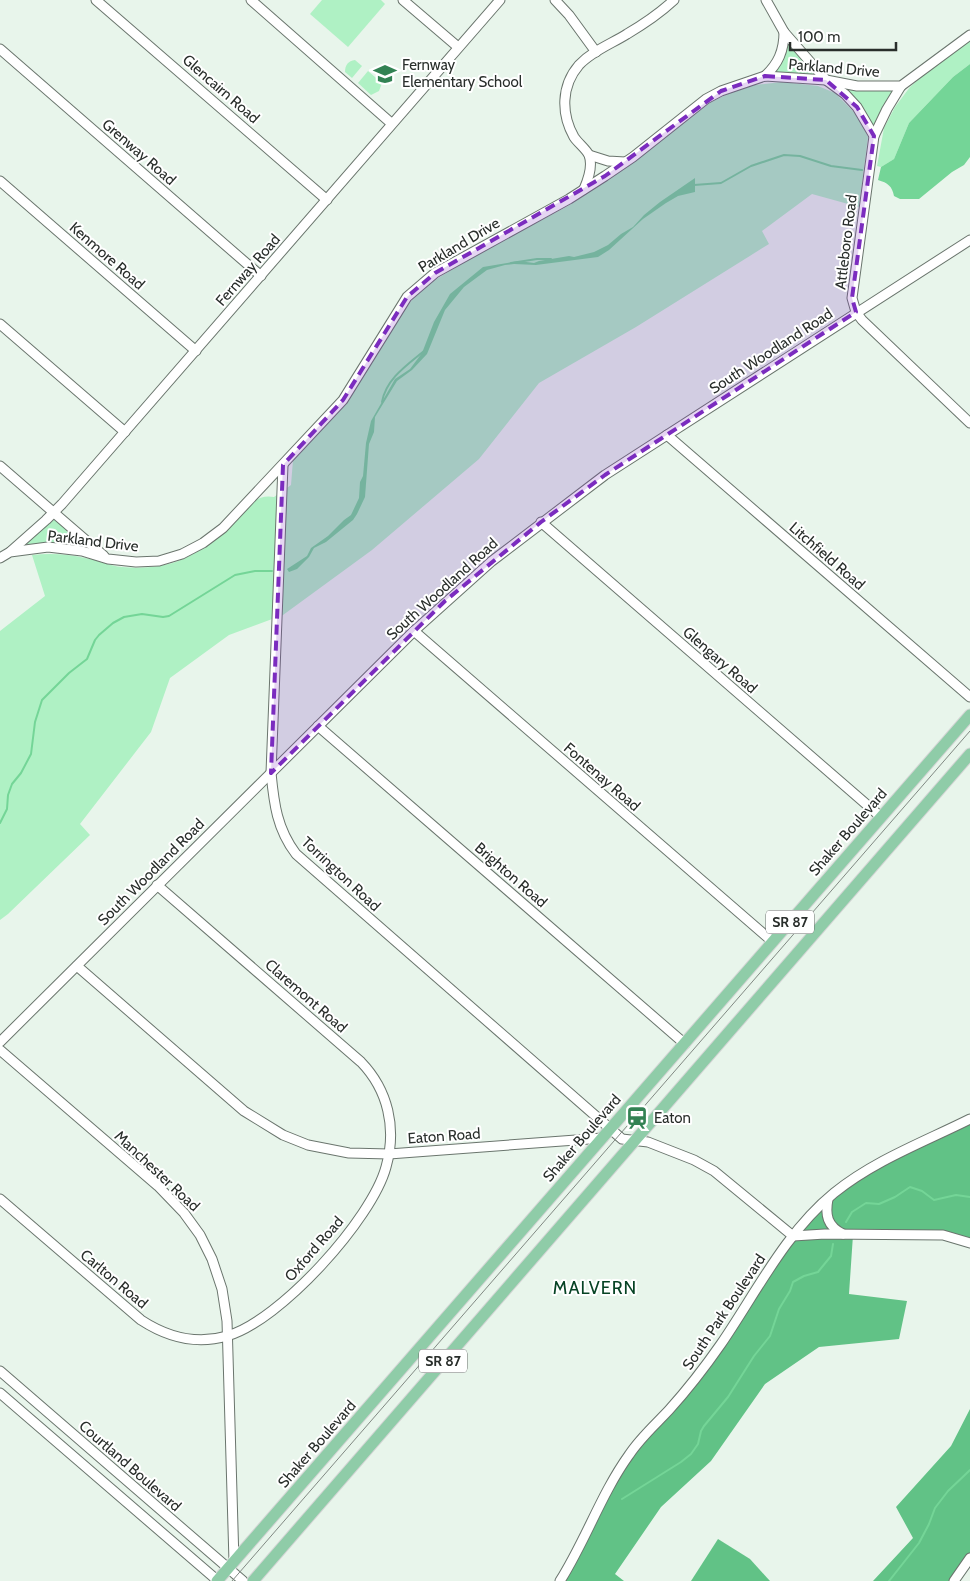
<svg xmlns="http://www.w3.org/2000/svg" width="970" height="1581" font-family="Cabin,sans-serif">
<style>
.green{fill:#aff1c4}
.forest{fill:#61c286}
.water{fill:#74d597}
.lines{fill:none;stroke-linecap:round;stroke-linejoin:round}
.stream{stroke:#74d597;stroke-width:2}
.minor-casing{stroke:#6a756d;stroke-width:11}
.major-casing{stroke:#d4d5d5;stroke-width:13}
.minor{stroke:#fff;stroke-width:9}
.major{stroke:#8fcca8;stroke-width:11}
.tram{stroke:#818983;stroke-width:1}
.marked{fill:#7b2cbf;fill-opacity:0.2;stroke:#7b2cbf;stroke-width:4;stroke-dasharray:10 6;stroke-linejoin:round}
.labels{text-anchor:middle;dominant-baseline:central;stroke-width:4;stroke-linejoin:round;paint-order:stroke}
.shield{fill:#fff;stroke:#696d6b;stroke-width:1}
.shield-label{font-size:14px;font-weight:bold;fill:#292e2b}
.poi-label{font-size:15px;fill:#292e2b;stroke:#fff;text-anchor:start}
.street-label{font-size:15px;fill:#292e2b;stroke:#fff}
.quarter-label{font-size:18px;letter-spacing:1px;fill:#064324;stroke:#fff}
</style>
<rect width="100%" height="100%" fill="#e8f5eb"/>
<g class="green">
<polygon points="322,0 381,0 385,4 348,47 310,14"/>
<polygon points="784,32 826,80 901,86 874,136 866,120 826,80 765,76 774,68"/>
<polygon points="970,40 970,64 953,77 909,123 894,159 881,167 877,166 884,128 895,107 910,87 928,71"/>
<path d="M355,60l7,6 -10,12 -7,-6c0,-7 3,-11 10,-12z"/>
<polygon points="368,71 382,83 379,91 371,95 358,83"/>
<path d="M782,82l36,4 17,7 20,20 8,13 5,11 -9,70 -47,-13 -50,37 7,13 -133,83 -97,56 -60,76 -107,91 -89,65 -54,20 -59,43 -19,54 -71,92 10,11 -82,79 -8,6v-289l45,-35 -13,-41c18,-2 36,-1 53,3 13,2 25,8 37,9 20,2 43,0 61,-8 14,-6 29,-16 41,-27 14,-13 27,-40 50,-35l17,-12 2,-25 4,-5 47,-50 33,-50 22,-39 23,-28 52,-32 94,-50 72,-49 71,-55 34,-16z"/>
<polygon points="54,513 108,559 82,551 10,552"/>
</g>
<g class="forest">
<polygon points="970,1119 970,1243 961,1240 853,1235 849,1294 907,1301 899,1339 819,1347 765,1384 711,1461 661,1507 615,1574 624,1581 560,1581 613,1479 670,1409 793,1236 859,1174"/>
<polygon points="970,1409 970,1558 954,1581 873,1581 913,1538 896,1507 951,1446"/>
<polygon points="718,1539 750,1559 770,1581 691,1581"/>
</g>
<g class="water">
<path d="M970,64v93l-6,8 -12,7 -33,27h-19l-6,-3c-2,-10 -6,-13 -16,-16l3,-13 13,-8 15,-36 44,-46z"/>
<polygon points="695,178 695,192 678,196 666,203 643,219 609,250 598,257 536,265 514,264 505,265 487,270 464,287 445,310 427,354 412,370 397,381 375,417 374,432 369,444 365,497 357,514 353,520 326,542 314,548 309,557 297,569 289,572 287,569 307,556 311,548 328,536 344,520 351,515 359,498 360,482 363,476 366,443 371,421 395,379 410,369 422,353 434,322 450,294 483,267 519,261 534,263 539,261 569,256 574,257 594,252 608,245 621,234 633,227 644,215 660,202"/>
</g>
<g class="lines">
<g class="stream">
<polyline points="694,185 721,183 751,166 784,155 800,156 831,166 862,170"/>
<polyline points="511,263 537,259 551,259"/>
<path d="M382,402c4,-23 25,-37 42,-51"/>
<polyline points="0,823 7,809 8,795 12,784 21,773 31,754 35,722 42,700 69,673 87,659 95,640 99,635 113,623 124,617 142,614 163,617 169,616 235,575 255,571 272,571"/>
<polyline points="846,1222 852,1212 866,1203 879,1204 895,1197 910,1187 922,1191 934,1200 956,1195 970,1197"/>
<polyline points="622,1499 681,1462 691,1454 698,1444 701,1431 704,1426 728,1397 754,1356 770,1336 779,1309 790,1291 793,1282 804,1276 818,1272 831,1256 833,1244"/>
<polyline points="889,1581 919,1543 929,1524 935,1508 948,1491 970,1470"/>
</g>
<defs>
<g id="minor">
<polyline points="96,0 327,200"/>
<polyline points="251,0 391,123"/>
<polyline points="403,0 458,47"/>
<polyline points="555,0 569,15 596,52"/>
<polyline points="766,0 784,32 826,80 845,94 857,107 874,136 852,298 856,312 862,320 970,423"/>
<polyline points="0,49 261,276"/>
<path d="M765,76c13,-12 19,-25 19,-44"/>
<polyline points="874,136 887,109 901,86"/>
<polyline points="589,155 608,161 625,162"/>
<polyline points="0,181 196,351"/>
<path d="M584,189c4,-9 9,-23 5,-34 -3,-6 -11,-12 -15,-18 -13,-23 -13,-51 5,-72 13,-14 32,-21 48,-31 17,-10 33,-21 47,-34"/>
<polyline points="0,324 125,432"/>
<polyline points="667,435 970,697"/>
<path d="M283,465l-12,308c3,31 6,56 25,81l326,285 26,3 46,18 20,11 79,65 32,-2 118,1 27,8"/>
<polyline points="0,466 104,556"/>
<polyline points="541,522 881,817"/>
<polyline points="11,551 46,520 62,504 500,0"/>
<polyline points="0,558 10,552 48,547 82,551 108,559 136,562 159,561 182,554 203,543 223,528 343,400 407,297 435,273 569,199 605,176 633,157 706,99 721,91 765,76 826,80 857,86 901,86 970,35"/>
<polyline points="414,631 773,942"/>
<polyline points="318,726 685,1044"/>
<polyline points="77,966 244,1111 283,1135 308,1145 349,1153 389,1154 603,1138"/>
<polyline points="0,1042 414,631 492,561 605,475 970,240"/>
<polyline points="0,1050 158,1186 184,1213 200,1235 212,1259 222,1289 227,1321 234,1562"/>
<path d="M0,1199l141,121c26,17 55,25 86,16 53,-15 145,-117 159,-169 11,-39 2,-77 -25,-105l-204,-177"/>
<path d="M828,1199c-3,16 -1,27 15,35"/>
<polyline points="0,1371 243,1581"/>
<polyline points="0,1393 218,1581"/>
<path d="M560,1581c26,-41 41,-87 69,-126 11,-17 27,-31 40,-45 19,-21 36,-43 52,-66 35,-51 64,-111 113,-151 41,-33 90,-51 136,-74"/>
<polyline points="954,1581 970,1558"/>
</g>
<g id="major">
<polyline points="217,1581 970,715"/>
<polyline points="253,1581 970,754"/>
</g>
</defs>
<use href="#minor" class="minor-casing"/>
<use href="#major" class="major-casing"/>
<use href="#minor" class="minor"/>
<use href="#major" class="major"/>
<polyline class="tram" points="232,1581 970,731"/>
</g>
<path class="marked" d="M765,76l61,4 31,27 17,29 -22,162 4,14 -251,163 -64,47 -96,79 -174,172 12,-308 60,-65 64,-103 28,-24 170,-97 116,-85z"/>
<defs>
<symbol id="school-bare" viewBox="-9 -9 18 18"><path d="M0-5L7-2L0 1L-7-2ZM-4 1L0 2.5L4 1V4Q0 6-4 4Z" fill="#328253" stroke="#fff" stroke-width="2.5" paint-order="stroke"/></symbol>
<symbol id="station-bare" viewBox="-9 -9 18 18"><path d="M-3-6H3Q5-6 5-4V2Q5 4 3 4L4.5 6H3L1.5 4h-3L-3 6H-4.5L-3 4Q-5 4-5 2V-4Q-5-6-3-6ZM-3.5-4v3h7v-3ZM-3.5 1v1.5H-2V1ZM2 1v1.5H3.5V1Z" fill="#328253" stroke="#fff" stroke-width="2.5" paint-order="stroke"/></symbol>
</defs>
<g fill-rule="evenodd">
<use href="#school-bare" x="369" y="58" width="32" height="32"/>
<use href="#station-bare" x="621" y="1102" width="32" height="32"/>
</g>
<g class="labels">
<g class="shield">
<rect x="766" y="910.5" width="48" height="23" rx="4"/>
<rect x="419" y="1349.5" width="48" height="23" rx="4"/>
</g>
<g class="shield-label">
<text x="790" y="922">SR 87</text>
<text x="443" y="1361">SR 87</text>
</g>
<g class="poi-label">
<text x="402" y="65">Fernway<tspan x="402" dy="17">Elementary School</tspan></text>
<text x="654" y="1118">Eaton</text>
</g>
<g class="street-label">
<text transform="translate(834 68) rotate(5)">Parkland Drive</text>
<text transform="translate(221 89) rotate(41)">Glencairn Road</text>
<text transform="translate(139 152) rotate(41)">Grenway Road</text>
<text transform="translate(846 242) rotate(-83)">Attleboro Road</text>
<text transform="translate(459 245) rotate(-31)">Parkland Drive</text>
<text transform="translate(107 256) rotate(41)">Kenmore Road</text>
<text transform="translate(248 270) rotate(-49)">Fernway Road</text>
<text transform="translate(771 351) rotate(-33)">South Woodland Road</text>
<text transform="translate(93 541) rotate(7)">Parkland Drive</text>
<text transform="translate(827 556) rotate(41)">Litchfield Road</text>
<text transform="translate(442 589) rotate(-42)">South Woodland Road</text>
<text transform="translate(720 660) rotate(41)">Glengary Road</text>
<text transform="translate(602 777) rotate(41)">Fontenay Road</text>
<text transform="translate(848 832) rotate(-49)">Shaker Boulevard</text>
<text transform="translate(151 872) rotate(-45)">South Woodland Road</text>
<text transform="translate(341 874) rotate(43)">Torrington Road</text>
<text transform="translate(511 875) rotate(41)">Brighton Road</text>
<text transform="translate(306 996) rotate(41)">Claremont Road</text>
<text transform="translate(444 1136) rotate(-4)">Eaton Road</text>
<text transform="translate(582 1138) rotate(-49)">Shaker Boulevard</text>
<text transform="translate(157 1171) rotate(43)">Manchester Road</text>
<text transform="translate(314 1249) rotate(-49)">Oxford Road</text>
<text transform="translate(114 1279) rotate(40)">Carlton Road</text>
<text transform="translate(724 1312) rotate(-56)">South Park Boulevard</text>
<text transform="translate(317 1444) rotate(-49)">Shaker Boulevard</text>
<text transform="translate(130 1466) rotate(41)">Courtland Boulevard</text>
</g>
<g class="quarter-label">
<text x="595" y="1288">MALVERN</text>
</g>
</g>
<path d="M790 42v8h106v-8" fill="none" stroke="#292e2b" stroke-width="2.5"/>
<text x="798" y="42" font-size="15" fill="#292e2b" stroke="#ffffff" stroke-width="4" paint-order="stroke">100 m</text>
</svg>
